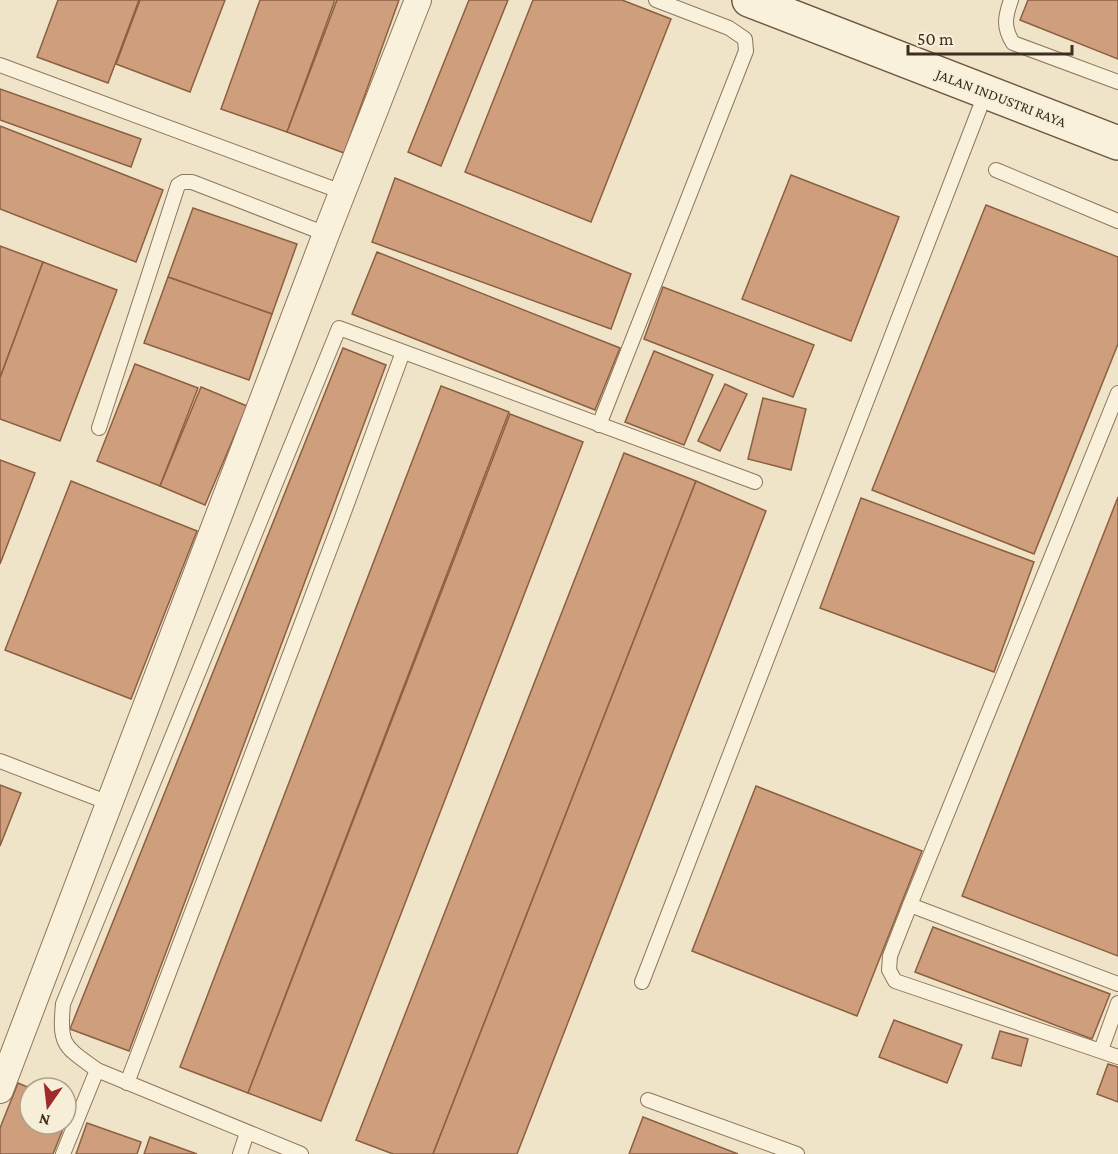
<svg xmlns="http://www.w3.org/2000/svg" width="1118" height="1154" font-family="'Crimson Pro',serif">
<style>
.building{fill:#cf9f7d;stroke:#8d5f41;stroke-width:1.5}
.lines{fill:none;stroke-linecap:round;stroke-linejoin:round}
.lane-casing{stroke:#8d765c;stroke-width:16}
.street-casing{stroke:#8d765c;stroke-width:28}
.secondary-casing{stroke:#6f573f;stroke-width:36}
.lane{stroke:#faf1dc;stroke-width:14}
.street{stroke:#faf1dc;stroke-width:26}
.secondary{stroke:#faf1dc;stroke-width:33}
.labels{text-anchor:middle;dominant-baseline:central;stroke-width:4.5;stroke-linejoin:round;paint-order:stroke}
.street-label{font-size:15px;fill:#3d2e20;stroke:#f7eed8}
</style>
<rect width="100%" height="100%" fill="#f0e4c8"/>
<g class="building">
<polygon points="58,0 139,0 108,83 37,57"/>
<polygon points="140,0 225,0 190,92 116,64"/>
<polygon points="260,0 335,0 287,132 221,109"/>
<polygon points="337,0 399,0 344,153 287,132"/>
<polygon points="469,0 508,0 441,166 408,152"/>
<polygon points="533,0 622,0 671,19 591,222 465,172"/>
<polygon points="1028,0 1118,0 1118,59 1020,20"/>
<polygon points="0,89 141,139 131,167 0,120"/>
<polygon points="0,126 163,190 136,262 0,209"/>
<polygon points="791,175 899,217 851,341 742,299"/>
<polygon points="395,178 631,274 611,329 372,242"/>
<polygon points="986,205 1118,257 1118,344 1034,554 872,490"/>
<polygon points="193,208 297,244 272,314 168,277"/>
<polygon points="0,246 43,262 0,378"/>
<polygon points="377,252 620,348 595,410 352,314"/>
<polygon points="43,262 117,290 60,441 0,419 0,378"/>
<polygon points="168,277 272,314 249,380 144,343"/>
<polygon points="663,287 814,345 793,397 644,339"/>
<polygon points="343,348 386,365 129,1051 70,1029"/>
<polygon points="654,351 713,375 684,445 625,422"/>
<polygon points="135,364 198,388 160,486 97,461"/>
<polygon points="725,384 747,394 720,451 698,441"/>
<polygon points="441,386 509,412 248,1093 180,1067"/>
<polygon points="201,387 247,406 205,505 160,486"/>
<polygon points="763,398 806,409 791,470 748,459"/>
<polygon points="510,414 583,442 321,1121 248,1093"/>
<polygon points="624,453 696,481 433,1154 393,1154 356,1140"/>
<polygon points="0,460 35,473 0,564"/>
<polygon points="71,481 197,531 131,699 5,650"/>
<polygon points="696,481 766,511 517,1154 433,1154"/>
<polygon points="1118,497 1118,956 962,896"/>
<polygon points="861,498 1034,562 994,672 820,608"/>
<polygon points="0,785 21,793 0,846"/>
<polygon points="756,786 922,851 857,1016 692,951"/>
<polygon points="933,927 1110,994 1092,1039 915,972"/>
<polygon points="894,1020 962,1045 947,1083 879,1057"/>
<polygon points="1000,1031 1028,1039 1021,1066 992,1058"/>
<polygon points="1108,1064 1118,1067 1118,1102 1097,1094"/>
<polygon points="18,1083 30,1088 30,1124 65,1124 53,1154 0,1154 0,1128"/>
<polygon points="643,1117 738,1154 629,1154"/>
<polygon points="87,1123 141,1142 137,1154 76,1154"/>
<polygon points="150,1137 197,1154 144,1154"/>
</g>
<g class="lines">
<defs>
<g id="lane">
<path d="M1011,0c-6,17 -8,27 2,43l105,39"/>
<polyline points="0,65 342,192"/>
<polyline points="996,170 1118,221"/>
<polyline points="1118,393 910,905 890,956 889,970 895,981 1118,1057"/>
<polyline points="599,425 746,51 745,39 729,28 656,0"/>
<polyline points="99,428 178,185 183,182 192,182 326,234"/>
<polyline points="0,761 109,803"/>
<polyline points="910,905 1118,984"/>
<polyline points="642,982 986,92"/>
<polyline points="1101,1050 1118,1003"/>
<polyline points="127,1083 341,520 403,352"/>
<polyline points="648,1100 797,1154"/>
<polyline points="63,1154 97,1070"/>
<polyline points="240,1154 247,1133"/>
<path d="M301,1154l-204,-84c-33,-24 -38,-24 -34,-66l276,-676 416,154"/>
</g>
<polyline id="street" points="0,1090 326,234 418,0"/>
<polyline id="secondary" points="749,0 1118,143"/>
</defs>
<use href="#lane" class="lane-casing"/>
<use href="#street" class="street-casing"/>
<use href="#secondary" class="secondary-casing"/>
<use href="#lane" class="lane"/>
<use href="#street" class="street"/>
<use href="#secondary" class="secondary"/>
</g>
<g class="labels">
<g class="street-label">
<text transform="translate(1001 98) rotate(21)">JALAN INDUSTRI RAYA</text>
</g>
</g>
<g transform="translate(48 1106) rotate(194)"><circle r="28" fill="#f7eed8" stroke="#ada18e" stroke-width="1.5"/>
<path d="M0-4.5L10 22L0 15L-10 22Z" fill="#9e2a2b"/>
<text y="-9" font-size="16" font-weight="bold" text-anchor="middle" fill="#3d2e20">N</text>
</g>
<path d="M908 45v9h164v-9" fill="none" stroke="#3d2e20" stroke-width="3"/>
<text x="917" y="45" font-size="18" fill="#3d2e20" stroke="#f7eed8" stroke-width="4.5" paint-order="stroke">50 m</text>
</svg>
